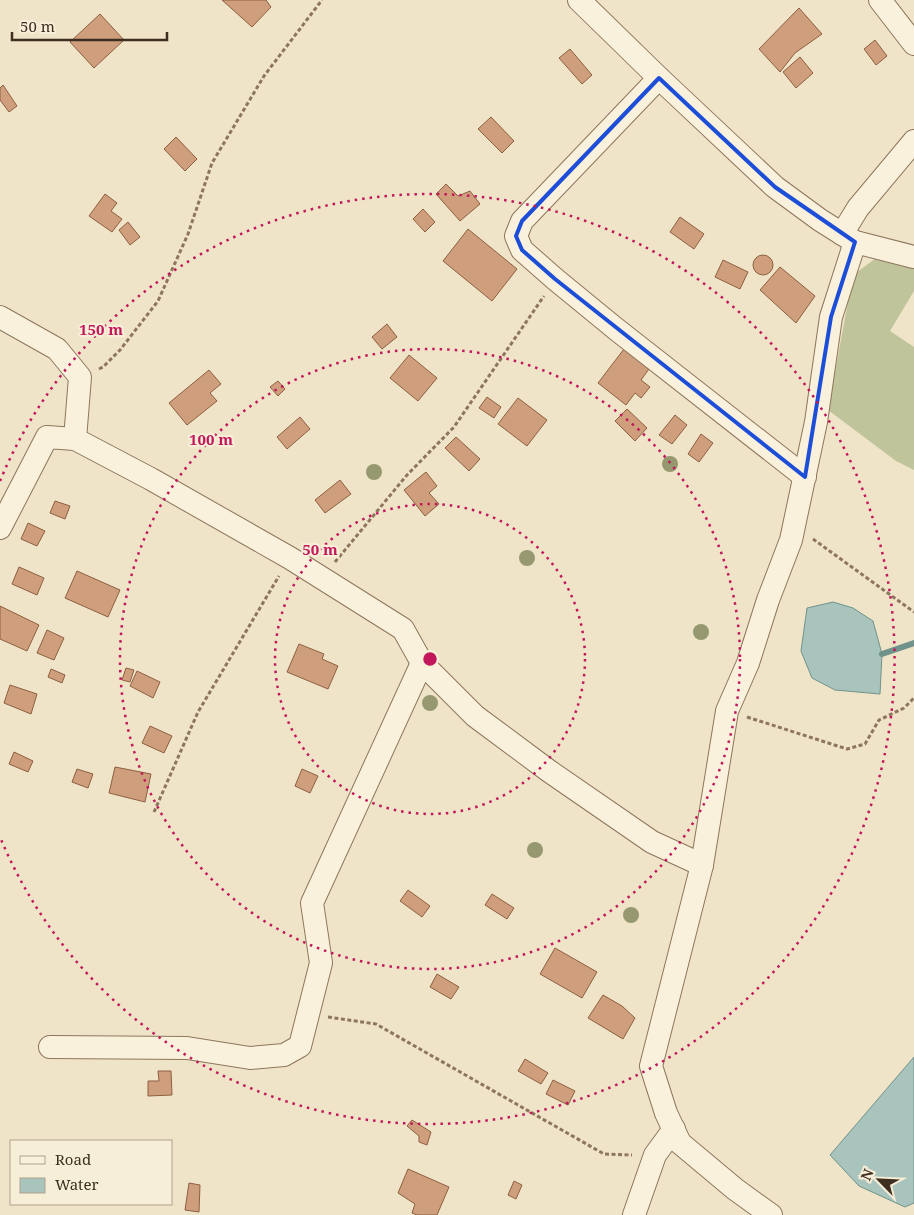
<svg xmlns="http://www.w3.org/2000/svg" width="914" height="1215" font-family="'Noto Serif',serif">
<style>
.cemetery{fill:#bfc49a}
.water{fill:#a9c4bc;stroke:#6f938a}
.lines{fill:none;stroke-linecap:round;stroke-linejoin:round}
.stream{stroke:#6f938a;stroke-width:6}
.building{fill:#cf9f7d;stroke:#8d5f41}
.street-casing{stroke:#8d765c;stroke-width:24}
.path{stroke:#8d765c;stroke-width:3;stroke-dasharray:4 2.5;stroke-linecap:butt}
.street{stroke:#faf1dc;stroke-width:22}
.tree{fill:#96986f}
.marked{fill:none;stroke:#1d4ed8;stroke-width:4;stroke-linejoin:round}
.ring{fill:none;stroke:#c2185b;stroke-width:2.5;stroke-dasharray:2.5 5}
.centre{fill:#c2185b;stroke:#f7eed8;stroke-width:2.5}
.ring-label{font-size:15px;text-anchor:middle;font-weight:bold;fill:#c2185b;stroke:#f7eed8;stroke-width:4.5;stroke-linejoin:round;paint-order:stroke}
</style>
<rect width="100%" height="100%" fill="#f0e4c8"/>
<polygon class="cemetery" points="883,253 914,259 914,291 890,331 914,347 914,470 896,461 828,410 853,275"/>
<g class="water">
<polygon points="833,602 853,608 873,621 882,654 880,694 835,690 812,678 801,651 807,608"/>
<polygon points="914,1057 914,1203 905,1207 859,1186 830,1155"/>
</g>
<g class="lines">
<polyline class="stream" points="882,654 914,643"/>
</g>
<g class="building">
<polygon points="222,0 266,0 271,7 252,27"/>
<polygon points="799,8 822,34 795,53 780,72 759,49"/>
<polygon points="100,14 124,40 94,68 70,42"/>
<polygon points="875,40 887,56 876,65 864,49"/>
<polygon points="570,49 592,75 582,84 559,58"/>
<polygon points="800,57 813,73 796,88 783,72"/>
<polygon points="3,85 17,106 9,112 0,100 0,88"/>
<polygon points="491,117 514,141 502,153 478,129"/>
<polygon points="176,137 197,159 185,171 164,149"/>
<polygon points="446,184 458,196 470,191 480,204 460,221 436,194"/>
<polygon points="105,194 117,203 111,211 122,219 112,232 89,216"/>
<polygon points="423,209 435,222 425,232 413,219"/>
<polygon points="680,217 704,234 694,249 670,232"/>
<polygon points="128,222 140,237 130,245 119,230"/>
<polygon points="468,229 517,269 492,301 443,261"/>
<circle cx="763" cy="265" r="10"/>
<polygon points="723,260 748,272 740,289 715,277"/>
<polygon points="780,267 815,296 796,323 760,290"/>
<polygon points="387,324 397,337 382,349 372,337"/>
<polygon points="624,349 649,369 641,380 650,387 641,398 635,393 626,405 598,383"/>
<polygon points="409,355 437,378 418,401 390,378"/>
<polygon points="209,370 221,384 210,393 217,401 187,425 169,403"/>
<polygon points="278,381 285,389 278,396 270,387"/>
<polygon points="487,397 501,407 494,418 479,408"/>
<polygon points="518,398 547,420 527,446 498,424"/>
<polygon points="627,409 647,428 635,441 615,421"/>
<polygon points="675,415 687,425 672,444 659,435"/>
<polygon points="300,417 310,429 287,449 277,437"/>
<polygon points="701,434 713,443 699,462 688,454"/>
<polygon points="456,437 480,459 469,471 445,448"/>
<polygon points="426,472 437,486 429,493 439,504 425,516 404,490"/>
<polygon points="340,480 351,494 325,513 315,500"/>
<polygon points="55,501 70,506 65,519 50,513"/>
<polygon points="28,523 45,531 37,546 21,539"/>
<polygon points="19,567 44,578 37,595 12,584"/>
<polygon points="77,571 120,590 108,617 65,598"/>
<polygon points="0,606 39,625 27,651 0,639"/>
<polygon points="47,630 64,638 54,660 37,653"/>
<polygon points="299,644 324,654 322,659 338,666 328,689 287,672"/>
<polygon points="126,668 134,670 130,682 122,680"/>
<polygon points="51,669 65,675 62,683 48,677"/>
<polygon points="137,671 160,682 153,698 130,686"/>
<polygon points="10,685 37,694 31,714 4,703"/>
<polygon points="150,726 172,736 164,753 142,743"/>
<polygon points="14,752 33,761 28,772 9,764"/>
<polygon points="115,767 151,774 145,802 109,793"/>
<polygon points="77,769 93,774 88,788 72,782"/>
<polygon points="302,769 318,776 310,793 295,786"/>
<polygon points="408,890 430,906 422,917 400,901"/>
<polygon points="492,894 514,908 507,919 485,905"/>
<polygon points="555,948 597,972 582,998 540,974"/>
<polygon points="437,974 459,987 451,999 430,987"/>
<polygon points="603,995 622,1006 635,1018 623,1039 588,1018"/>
<polygon points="525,1059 548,1073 541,1084 518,1071"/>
<polygon points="158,1071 171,1071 172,1095 148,1096 148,1081 159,1081"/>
<polygon points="553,1080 575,1091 568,1105 546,1094"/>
<polygon points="412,1120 431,1132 427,1145 419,1142 419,1136 407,1126"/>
<polygon points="408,1169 449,1187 437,1215 417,1215 412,1213 415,1204 398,1193"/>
<polygon points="514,1181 522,1185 516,1199 508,1195"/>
<polygon points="189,1183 200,1185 199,1212 185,1210"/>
</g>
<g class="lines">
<defs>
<g id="street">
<polyline points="579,0 659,78 775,187 820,220 855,242 914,257"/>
<polyline points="880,0 914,44"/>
<polyline points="659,78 522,221 516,236 522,250 555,279 616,329 805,477"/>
<polyline points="842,234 858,208 914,141"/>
<polyline points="0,317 57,349 80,377 75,439"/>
<polyline points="0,528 47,437 75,439 151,479 290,558 403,629 422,663 475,716 549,771 652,842 702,865"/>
<polyline points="50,1047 187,1048 250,1058 284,1055 300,1046 321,963 312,903 422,663"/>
<polyline points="634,1215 655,1155 674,1129"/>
<polyline points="771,1215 735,1189 680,1143 666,1113 651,1066 702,865 727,711 748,663 768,600 791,540 816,422 831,317 855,242"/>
</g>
</defs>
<use href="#street" class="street-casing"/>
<g class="path">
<polyline points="99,369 103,367 120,350 158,301 188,234 212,163 264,76 322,0"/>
<polyline points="813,539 914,612"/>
<polyline points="335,562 407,475 454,427 544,296"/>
<polyline points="747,717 847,749 865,744 879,720 904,708 914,698"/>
<polyline points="154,812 198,712 279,576"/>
<polyline points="328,1017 376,1024 604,1154 632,1155"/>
</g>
<use href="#street" class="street"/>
</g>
<g class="tree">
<circle cx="670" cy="464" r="8"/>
<circle cx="374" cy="472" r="8"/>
<circle cx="527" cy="558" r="8"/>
<circle cx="701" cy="632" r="8"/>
<circle cx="430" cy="703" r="8"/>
<circle cx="535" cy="850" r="8"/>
<circle cx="631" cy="915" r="8"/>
</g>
<path class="marked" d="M659,78l116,109 80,55 -24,75 -26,160 -250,-198 -33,-29 -6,-14 6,-15z"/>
<g class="ring">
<circle cx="430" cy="659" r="155"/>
<circle cx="430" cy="659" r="310"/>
<path d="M0 481A465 465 0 1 1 0 837"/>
</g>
<circle cx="430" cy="659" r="8" class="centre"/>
<g class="ring-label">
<text x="101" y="335">150 m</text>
<text x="211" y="445">100 m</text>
<text x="320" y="555">50 m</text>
</g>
<rect x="10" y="1140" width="162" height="65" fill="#f7eed8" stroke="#ada18e"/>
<rect x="20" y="1156" width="25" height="8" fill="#faf1dc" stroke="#ada18e"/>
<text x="55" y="1165" font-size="15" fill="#3d2e20">Road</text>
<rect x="20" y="1178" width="25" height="15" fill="#a9c4bc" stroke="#ada18e"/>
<text x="55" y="1190" font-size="15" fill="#3d2e20">Water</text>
<g transform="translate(879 1180) rotate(294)" stroke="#f7eed8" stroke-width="4" paint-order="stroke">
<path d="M0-4L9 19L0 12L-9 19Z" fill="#3d2e20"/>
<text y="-8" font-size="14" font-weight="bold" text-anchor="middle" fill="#3d2e20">N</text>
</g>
<path d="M12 32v8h155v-8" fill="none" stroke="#3d2e20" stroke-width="2.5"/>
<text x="20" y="32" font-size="15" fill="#3d2e20" stroke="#f7eed8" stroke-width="4" paint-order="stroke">50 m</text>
</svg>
